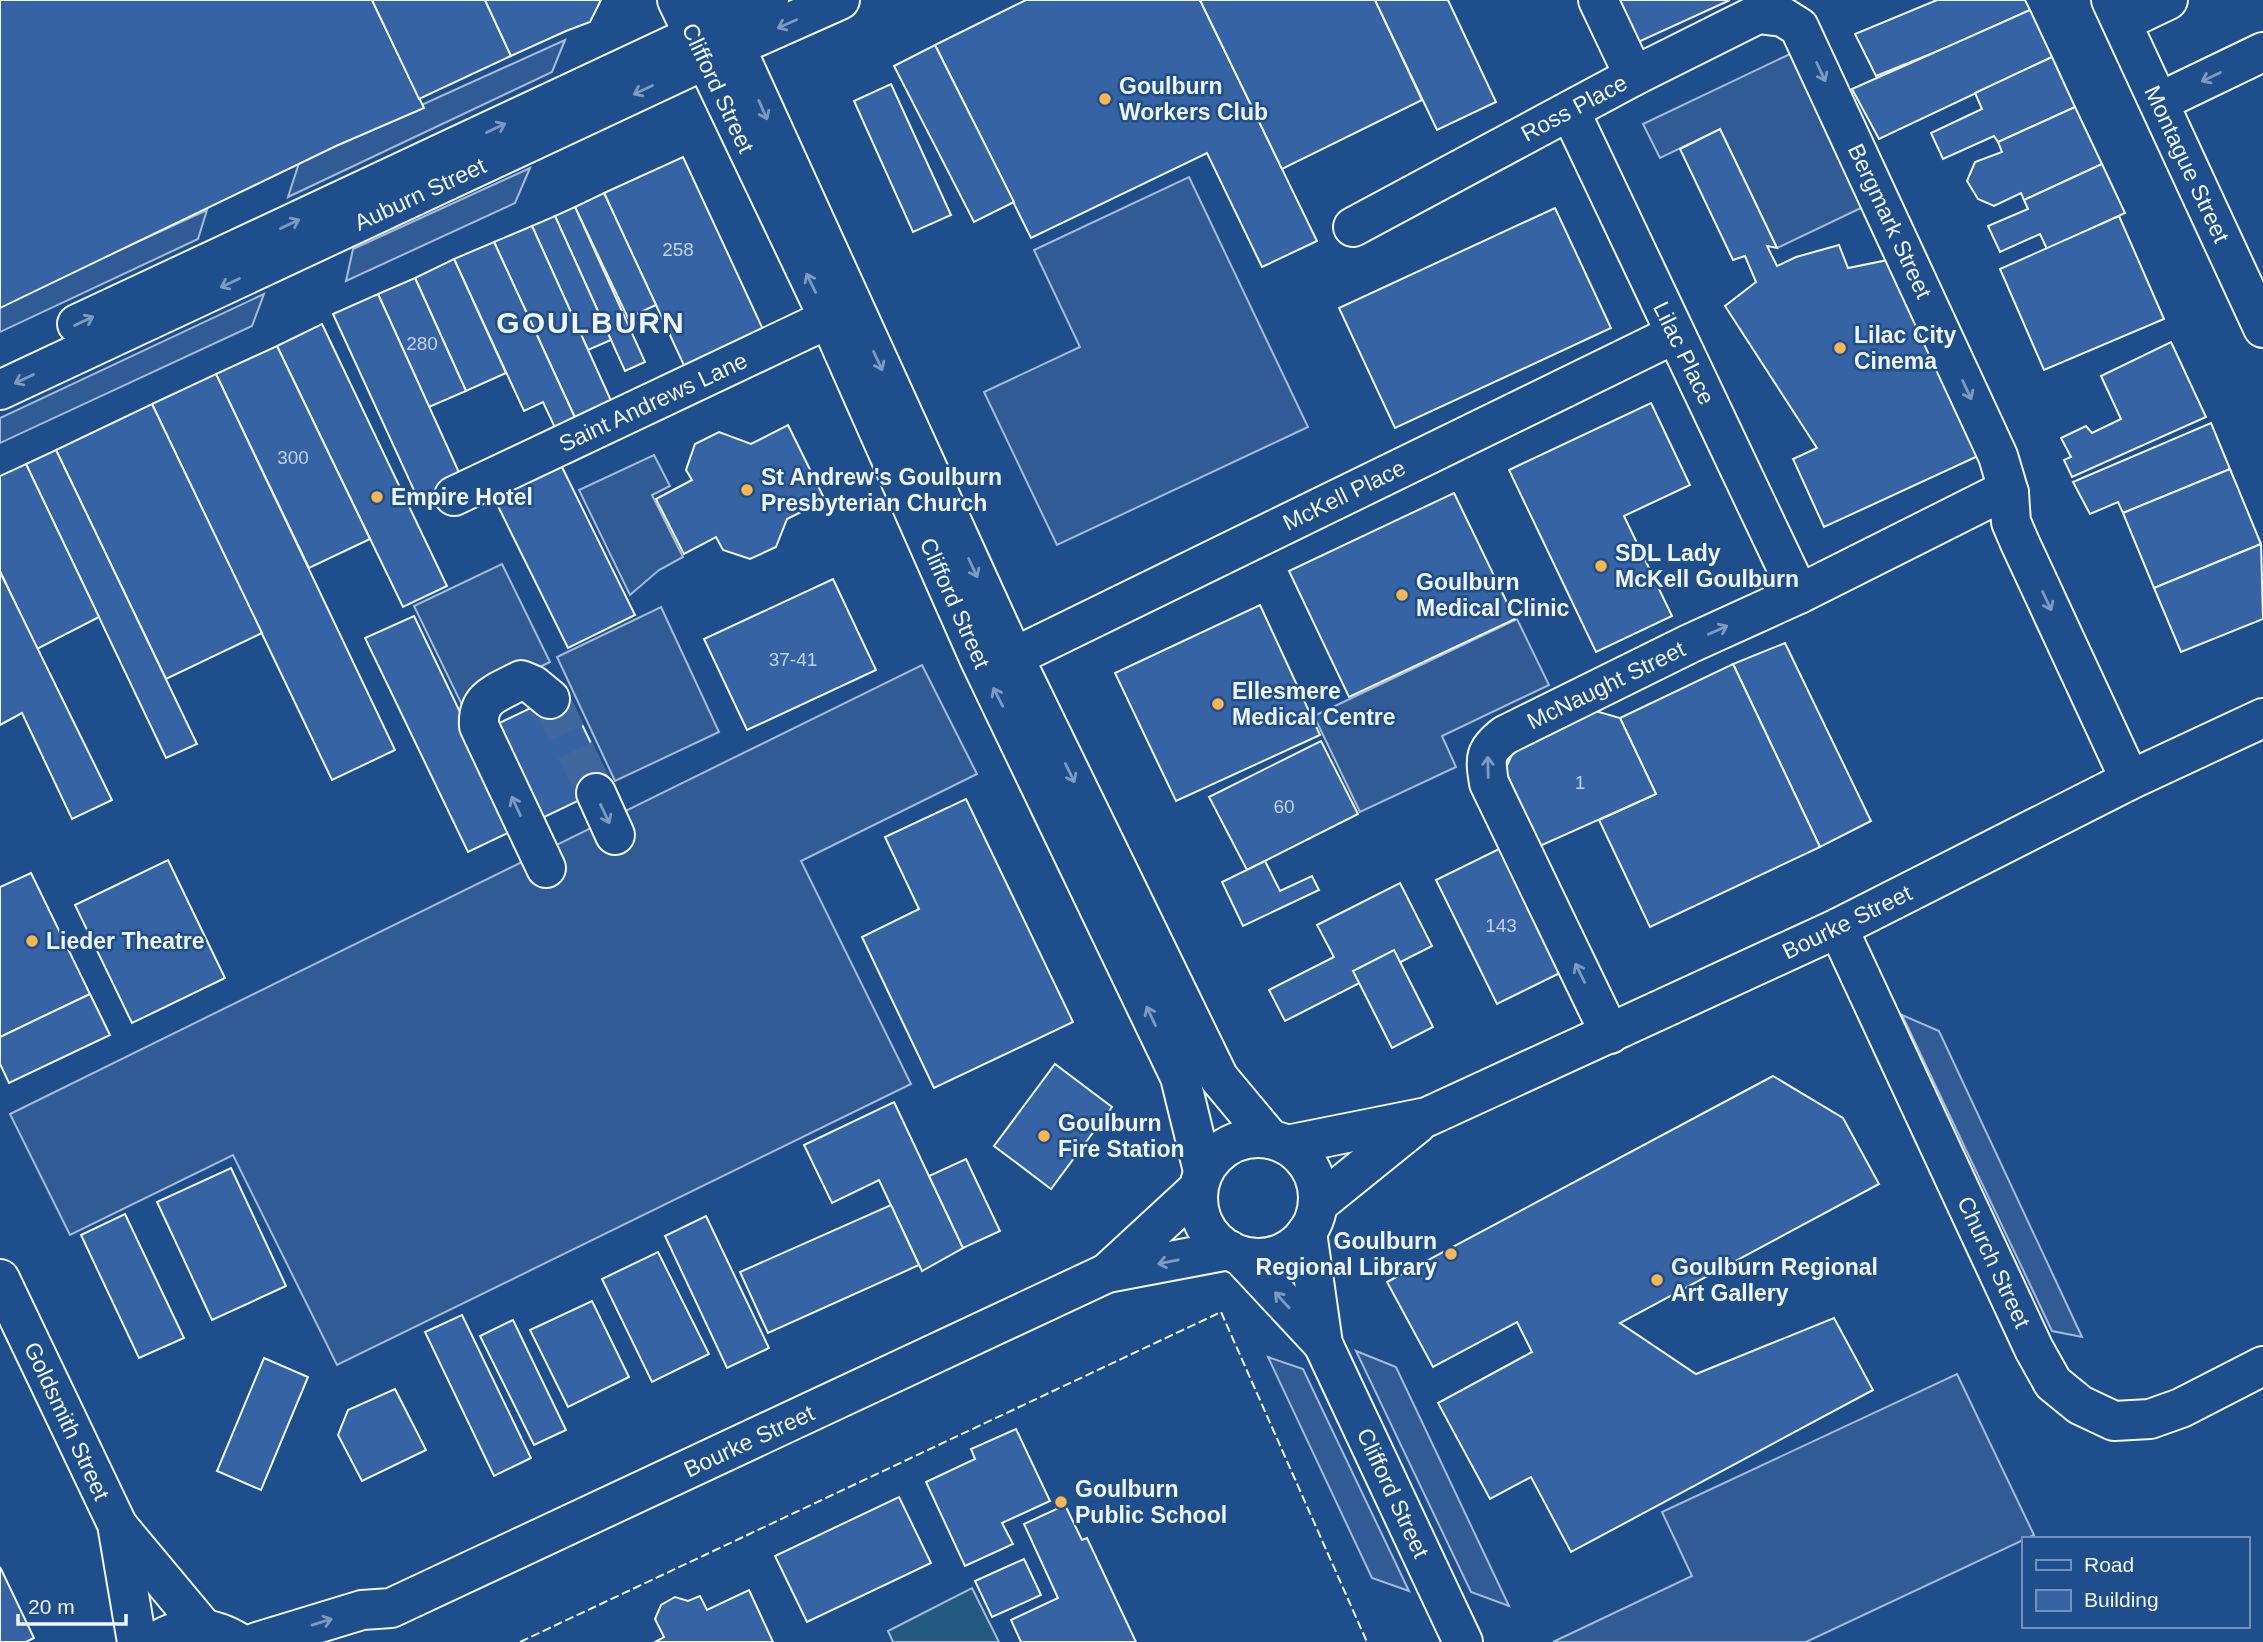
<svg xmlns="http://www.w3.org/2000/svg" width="2263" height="1642" font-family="Helvetica,sans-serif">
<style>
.green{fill:#245a82;stroke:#a8bbd7;stroke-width:2}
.parking{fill:#305b95;stroke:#a8bbd7;stroke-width:2}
.building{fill:#3563a3;stroke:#f2f6ff;stroke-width:2}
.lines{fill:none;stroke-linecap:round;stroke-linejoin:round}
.minor-tunnel{stroke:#3f679d;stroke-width:38;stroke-dasharray:38 19;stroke-linecap:butt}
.minor-casing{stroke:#f2f6ff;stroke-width:42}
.major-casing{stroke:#f2f6ff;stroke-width:42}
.minor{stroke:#1f4e8c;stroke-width:38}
.major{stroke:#1f4e8c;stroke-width:38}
.fence{stroke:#f2f6ff;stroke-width:2;stroke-dasharray:9 3.5;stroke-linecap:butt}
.oneway{stroke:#7e9ac0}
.poi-dot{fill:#ffb74d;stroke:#1f4e8c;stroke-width:2.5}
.labels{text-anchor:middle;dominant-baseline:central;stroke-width:5;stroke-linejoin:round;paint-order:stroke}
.number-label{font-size:19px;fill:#c3d1e8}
.poi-label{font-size:23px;font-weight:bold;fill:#f2f6ff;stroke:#1f4e8c;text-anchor:start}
.street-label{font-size:23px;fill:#f2f6ff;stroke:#1f4e8c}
.district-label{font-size:30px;font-weight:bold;letter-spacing:2px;fill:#f2f6ff;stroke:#1f4e8c}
</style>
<rect width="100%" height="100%" fill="#1f4e8c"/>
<polygon class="green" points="972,1588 999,1642 893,1642 888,1631"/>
<g class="parking">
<polygon points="565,40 552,72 288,197 300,160"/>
<polygon points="1790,54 1863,207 1777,248 1720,129 1660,158 1643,124"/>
<polygon points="530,168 515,203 346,281 353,249"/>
<polygon points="1189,177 1308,427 1057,545 984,392 1080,347 1034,250"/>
<polygon points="207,210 198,239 0,332 0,305"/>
<polygon points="264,294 252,326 0,443 0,418"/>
<polygon points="654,455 670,486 652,495 683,557 659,570 630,595 579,490"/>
<polygon points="502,564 550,662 462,705 414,606"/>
<polygon points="661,607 719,732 615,781 557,657"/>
<polygon points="1517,619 1549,685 1442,736 1456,767 1360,812 1314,716"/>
<polygon points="922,665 977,774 801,861 911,1084 337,1365 233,1155 70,1235 10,1114"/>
<polygon points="1902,1015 1939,1031 2082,1337 2052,1331"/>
<polygon points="1356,1351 1396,1367 1509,1606 1471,1592"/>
<polygon points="1268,1357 1303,1369 1409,1591 1372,1578"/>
<polygon points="1957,1374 2034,1535 1806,1642 1553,1642 1692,1576 1662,1512"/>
</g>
<g class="building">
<polygon points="0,0 372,0 424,108 336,146 0,308"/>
<polygon points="372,0 485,0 511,56 419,99"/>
<polygon points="485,0 601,0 590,22 566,31 511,56"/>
<polygon points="1026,0 1200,0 1317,241 1262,267 1207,153 1031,238 935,45"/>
<polygon points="1200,0 1375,0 1422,100 1282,169"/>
<polygon points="1375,0 1448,0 1496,102 1437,130"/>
<polygon points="1613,0 1730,0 1634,44"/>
<polygon points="1937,0 2025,0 2030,10 1953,45 1876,76 1855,34"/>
<polygon points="2030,10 2052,57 1879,139 1852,89"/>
<polygon points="935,45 1014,202 974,222 894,66"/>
<polygon points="2052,57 2075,107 1998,142 1994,136 1943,159 1931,133 1982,109 1975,93"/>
<polygon points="891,84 951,215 913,232 854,101"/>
<polygon points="2075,107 2102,164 2024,200 2021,193 1994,206 1978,199 1967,181 1975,162 2002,152 1998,142"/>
<polygon points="1720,129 1777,248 1767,246 1777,266 1796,257 1839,245 1848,268 1888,260 1978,456 1824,527 1793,459 1817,448 1725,306 1756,282 1745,256 1733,260 1680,149"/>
<polygon points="683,157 767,338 688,374 604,193"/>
<polygon points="2102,164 2125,213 2047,249 2040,234 2000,252 1988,226 2028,209 2024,200"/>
<polygon points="604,193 656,305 628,318 575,207"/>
<polygon points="575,207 645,362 625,371 555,216"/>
<polygon points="1555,208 1611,328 1395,428 1339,308"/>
<polygon points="555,216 611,340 588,350 532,226"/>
<polygon points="2119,216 2164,319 2044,370 2000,269"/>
<polygon points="532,226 613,405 577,422 494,242"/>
<polygon points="494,242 577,422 557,432 543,402 524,411 454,259"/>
<polygon points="454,259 506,373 466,391 415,278"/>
<polygon points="415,278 466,391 429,407 378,294"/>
<polygon points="378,294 462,479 418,499 333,314"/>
<polygon points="322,324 447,586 403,607 277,346"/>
<polygon points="2171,342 2206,417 2072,477 2064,460 2071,457 2061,438 2086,426 2092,433 2121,419 2101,376"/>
<polygon points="277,346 370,539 309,568 216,374"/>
<polygon points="216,374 395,750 332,780 152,404"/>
<polygon points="1651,403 1690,485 1624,516 1672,616 1596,652 1509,470"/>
<polygon points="152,404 262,633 166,679 56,450"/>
<polygon points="2211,423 2230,469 2123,513 2118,502 2090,514 2073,482"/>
<polygon points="788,425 825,500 787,519 776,547 750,559 723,550 716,537 684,554 656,499 692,480 686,470 695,444 719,432 751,444"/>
<polygon points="56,450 197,744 166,758 26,464"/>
<polygon points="560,463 635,615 568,648 493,496"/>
<polygon points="26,464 99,617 37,649 0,571 0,476"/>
<polygon points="2230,469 2261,544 2154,588 2123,513"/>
<polygon points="1454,493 1515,619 1349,697 1289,571"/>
<polygon points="2261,544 2263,619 2181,652 2154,588"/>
<polygon points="0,572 112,800 72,819 22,713 0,725"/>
<polygon points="833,579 876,670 747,730 704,639"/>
<polygon points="1260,605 1320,735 1176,801 1115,673"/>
<polygon points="414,616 516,829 468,852 365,638"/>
<polygon points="1785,643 1871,821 1820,847 1733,664"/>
<polygon points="1733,664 1820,847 1650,927 1599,820 1656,794 1620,718"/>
<polygon points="566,691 611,785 534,822 489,728"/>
<polygon points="1585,708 1620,718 1656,794 1540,846 1505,770 1520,737"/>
<polygon points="1321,741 1358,814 1247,870 1209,797"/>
<polygon points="966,799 1073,1022 934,1088 862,937 919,909 885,837"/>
<polygon points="1505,846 1566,970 1497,1004 1436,880"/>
<polygon points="168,860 225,978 132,1023 75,905"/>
<polygon points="1265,861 1280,891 1312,876 1319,890 1243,926 1222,882"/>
<polygon points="31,873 90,994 0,1037 0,887"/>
<polygon points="1400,883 1432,946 1285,1021 1269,990 1334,957 1317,925"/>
<polygon points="1394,950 1433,1027 1392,1048 1353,971"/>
<polygon points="90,994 110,1035 9,1083 0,1064 0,1037"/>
<polygon points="1055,1064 1112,1107 1051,1189 994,1146"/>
<polygon points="1773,1076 1843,1118 1879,1184 1620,1323 1696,1374 1834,1318 1873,1390 1571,1552 1531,1477 1490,1499 1438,1403 1532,1352 1517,1322 1433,1367 1387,1282"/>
<polygon points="894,1102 963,1248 922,1271 879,1180 832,1203 804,1145"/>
<polygon points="966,1159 1000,1231 963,1248 929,1176"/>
<polygon points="231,1168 286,1286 212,1320 157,1202"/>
<polygon points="891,1205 919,1265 768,1333 740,1272"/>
<polygon points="125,1214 184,1338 139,1358 81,1235"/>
<polygon points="706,1216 769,1348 727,1368 665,1236"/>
<polygon points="658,1252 709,1354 652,1382 602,1279"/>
<polygon points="592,1301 629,1377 568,1407 530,1330"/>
<polygon points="462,1315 531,1458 494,1476 425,1332"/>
<polygon points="513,1320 566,1430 534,1445 480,1336"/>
<polygon points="264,1358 308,1377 261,1490 217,1471"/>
<polygon points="395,1389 426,1450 362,1481 338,1435 348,1410"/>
<polygon points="1016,1429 1050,1501 1002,1523 1013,1544 965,1566 926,1482 975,1459 971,1449"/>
<polygon points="899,1497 931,1563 807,1622 775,1556"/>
<polygon points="1065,1505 1082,1540 1087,1538 1136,1642 1021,1642 1011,1620 1058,1598 1024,1524"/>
<polygon points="1024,1559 1041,1595 992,1617 975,1581"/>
<polygon points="0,1567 34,1638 26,1642 0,1642"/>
<polygon points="749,1590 773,1642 655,1642 664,1637 655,1619 661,1605 675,1597 688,1601 700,1596 707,1610"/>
</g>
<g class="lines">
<polyline class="minor-tunnel" points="550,699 596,793"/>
<defs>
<g id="minor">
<polyline points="677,0 829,319 979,658 1180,1077 1203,1171"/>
<polyline points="714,0 1008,645 1219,1078 1270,1139"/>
<polyline points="1598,0 1634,76"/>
<polyline points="2111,0 2263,328"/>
<polyline points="2122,22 2168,0"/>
<polyline points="2159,102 2263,52"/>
<polyline points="1570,111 1799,594"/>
<polyline points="1353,227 1634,76 1758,14 1783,17 1799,27 1998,456 2009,493 2011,522 2020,543 2130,780"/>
<polyline points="454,496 851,308"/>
<polyline points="1014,657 1675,334"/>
<polyline points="596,793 615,835"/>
<path d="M546,868l-67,-142c-2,-30 19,-33 42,-46l12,5 17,14"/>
<polyline points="1838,928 2034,1349 2053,1383 2080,1405 2114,1421 2150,1419 2181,1408 2263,1366"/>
<path d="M1610,1034l-121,-251c-4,-25 -5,-32 16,-48l184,-91 110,-50 197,-99 13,-2"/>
<polyline points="1307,1232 1323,1344 1463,1642"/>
<polyline points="1241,1256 1323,1344"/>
</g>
<g id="major">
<polyline points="77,324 769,0"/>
<polyline points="0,390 705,60 840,0"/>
<circle cx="1258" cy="1198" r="60"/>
<polyline points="1287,1145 1427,1117 1838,928 2130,780 2263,718"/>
<polyline points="1318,1204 1417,1124"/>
<polyline points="1107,1273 1198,1189"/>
<polyline points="0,1279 117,1524 137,1642"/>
<polyline points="118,1526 203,1628"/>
<path d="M156,1642c27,-18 55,-17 82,0"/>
<polyline points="257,1642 362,1610 391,1608 1107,1273 1229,1250"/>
</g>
</defs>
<use href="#minor" class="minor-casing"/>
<use href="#major" class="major-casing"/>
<use href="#minor" class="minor"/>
<use href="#major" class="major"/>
<polyline class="fence" points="520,1642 1221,1312 1367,1642"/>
</g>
<defs><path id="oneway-shaft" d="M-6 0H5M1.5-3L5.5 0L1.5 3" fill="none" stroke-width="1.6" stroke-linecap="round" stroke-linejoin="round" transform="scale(1.75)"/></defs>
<g class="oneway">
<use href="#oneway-shaft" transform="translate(787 24) rotate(156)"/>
<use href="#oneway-shaft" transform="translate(1821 72) rotate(65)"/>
<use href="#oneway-shaft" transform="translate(2211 77) rotate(154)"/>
<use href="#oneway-shaft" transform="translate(643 90) rotate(155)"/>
<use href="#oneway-shaft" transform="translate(763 110) rotate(66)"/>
<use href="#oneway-shaft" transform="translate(496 128) rotate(-25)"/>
<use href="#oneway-shaft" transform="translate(290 224) rotate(-25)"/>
<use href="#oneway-shaft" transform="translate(230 283) rotate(155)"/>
<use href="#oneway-shaft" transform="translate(811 283) rotate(-116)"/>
<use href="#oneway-shaft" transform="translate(84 321) rotate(-25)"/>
<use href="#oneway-shaft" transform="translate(878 361) rotate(65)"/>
<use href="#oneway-shaft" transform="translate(24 379) rotate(155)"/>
<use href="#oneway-shaft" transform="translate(1967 390) rotate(65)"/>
<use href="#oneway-shaft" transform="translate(973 568) rotate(65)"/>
<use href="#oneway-shaft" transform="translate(2047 601) rotate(65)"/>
<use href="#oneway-shaft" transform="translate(1718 630) rotate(-24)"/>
<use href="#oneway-shaft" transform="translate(998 697) rotate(-117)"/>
<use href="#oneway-shaft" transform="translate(1488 767) rotate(-91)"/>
<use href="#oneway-shaft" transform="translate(1070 773) rotate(64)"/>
<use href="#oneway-shaft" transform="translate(516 806) rotate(-115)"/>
<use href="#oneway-shaft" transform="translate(605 814) rotate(65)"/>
<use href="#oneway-shaft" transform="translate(1580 973) rotate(-116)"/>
<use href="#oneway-shaft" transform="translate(1151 1016) rotate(-115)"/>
<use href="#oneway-shaft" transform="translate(1168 1262) rotate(169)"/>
<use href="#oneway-shaft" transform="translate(1282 1300) rotate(-133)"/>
<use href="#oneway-shaft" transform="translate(322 1622) rotate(-17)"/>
</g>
<g class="poi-dot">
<circle cx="1105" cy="99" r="7"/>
<circle cx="1840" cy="348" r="7"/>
<circle cx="747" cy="490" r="7"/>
<circle cx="377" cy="497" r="7"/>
<circle cx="1601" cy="566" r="7"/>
<circle cx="1402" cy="595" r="7"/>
<circle cx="1218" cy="704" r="7"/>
<circle cx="32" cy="941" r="7"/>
<circle cx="1044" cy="1136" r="7"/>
<circle cx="1451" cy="1254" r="7"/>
<circle cx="1657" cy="1280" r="7"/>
<circle cx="1061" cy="1502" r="7"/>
</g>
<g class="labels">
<g class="number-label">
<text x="678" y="249">258</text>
<text x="422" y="343">280</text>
<text x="293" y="457">300</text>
<text x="793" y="659">37-41</text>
<text x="1580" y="782">1</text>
<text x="1284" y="806">60</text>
<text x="1501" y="925">143</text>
</g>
<g class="poi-label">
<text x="1119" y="86">Goulburn<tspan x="1119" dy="26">Workers Club</tspan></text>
<text x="1854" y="335">Lilac City<tspan x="1854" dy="26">Cinema</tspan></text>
<text x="761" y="477">St Andrew's Goulburn<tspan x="761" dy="26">Presbyterian Church</tspan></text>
<text x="391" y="497">Empire Hotel</text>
<text x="1615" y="553">SDL Lady<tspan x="1615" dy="26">McKell Goulburn</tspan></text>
<text x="1416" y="582">Goulburn<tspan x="1416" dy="26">Medical Clinic</tspan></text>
<text x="1232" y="691">Ellesmere<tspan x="1232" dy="26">Medical Centre</tspan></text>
<text x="46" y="941">Lieder Theatre</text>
<text x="1058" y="1123">Goulburn<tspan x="1058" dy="26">Fire Station</tspan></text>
<text x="1437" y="1241" text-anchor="end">Goulburn<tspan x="1437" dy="26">Regional Library</tspan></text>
<text x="1671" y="1267">Goulburn Regional<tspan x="1671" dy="26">Art Gallery</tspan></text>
<text x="1075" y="1489">Goulburn<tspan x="1075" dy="26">Public School</tspan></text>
</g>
<g class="street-label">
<text transform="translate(718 88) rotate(65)">Clifford Street</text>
<text transform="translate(1574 108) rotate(-28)">Ross Place</text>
<text transform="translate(2187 164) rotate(65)">Montague Street</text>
<text transform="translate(420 194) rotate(-25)">Auburn Street</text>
<text transform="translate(1890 221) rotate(65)">Bergmark Street</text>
<text transform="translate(1684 353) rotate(64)">Lilac Place</text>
<text transform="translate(653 402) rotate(-25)">Saint Andrews Lane</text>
<text transform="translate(1344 495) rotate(-26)">McKell Place</text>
<text transform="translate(955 603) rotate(66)">Clifford Street</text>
<text transform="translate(1606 685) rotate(-26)">McNaught Street</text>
<text transform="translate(1847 922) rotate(-26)">Bourke Street</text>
<text transform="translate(1994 1262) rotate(65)">Church Street</text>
<text transform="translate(67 1421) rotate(65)">Goldsmith Street</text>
<text transform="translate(749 1441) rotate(-25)">Bourke Street</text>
<text transform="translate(1393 1493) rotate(65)">Clifford Street</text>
</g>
<g class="district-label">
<text x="591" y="322">GOULBURN</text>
</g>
</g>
<rect x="2022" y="1537" width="228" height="91" fill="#1f4e8c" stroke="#7391ba" stroke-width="2"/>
<rect x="2036" y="1560" width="35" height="10" fill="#1f4e8c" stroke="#7391ba" stroke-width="2"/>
<text x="2084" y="1572" font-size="21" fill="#f2f6ff">Road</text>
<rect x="2036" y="1590" width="35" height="21" fill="#3563a3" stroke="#7391ba" stroke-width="2"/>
<text x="2084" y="1607" font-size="21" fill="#f2f6ff">Building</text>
<path d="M18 1614v10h108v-10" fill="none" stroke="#f2f6ff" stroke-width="3.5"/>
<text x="28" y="1614" font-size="21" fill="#f2f6ff" stroke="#1f4e8c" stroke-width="5" paint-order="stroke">20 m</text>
</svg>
